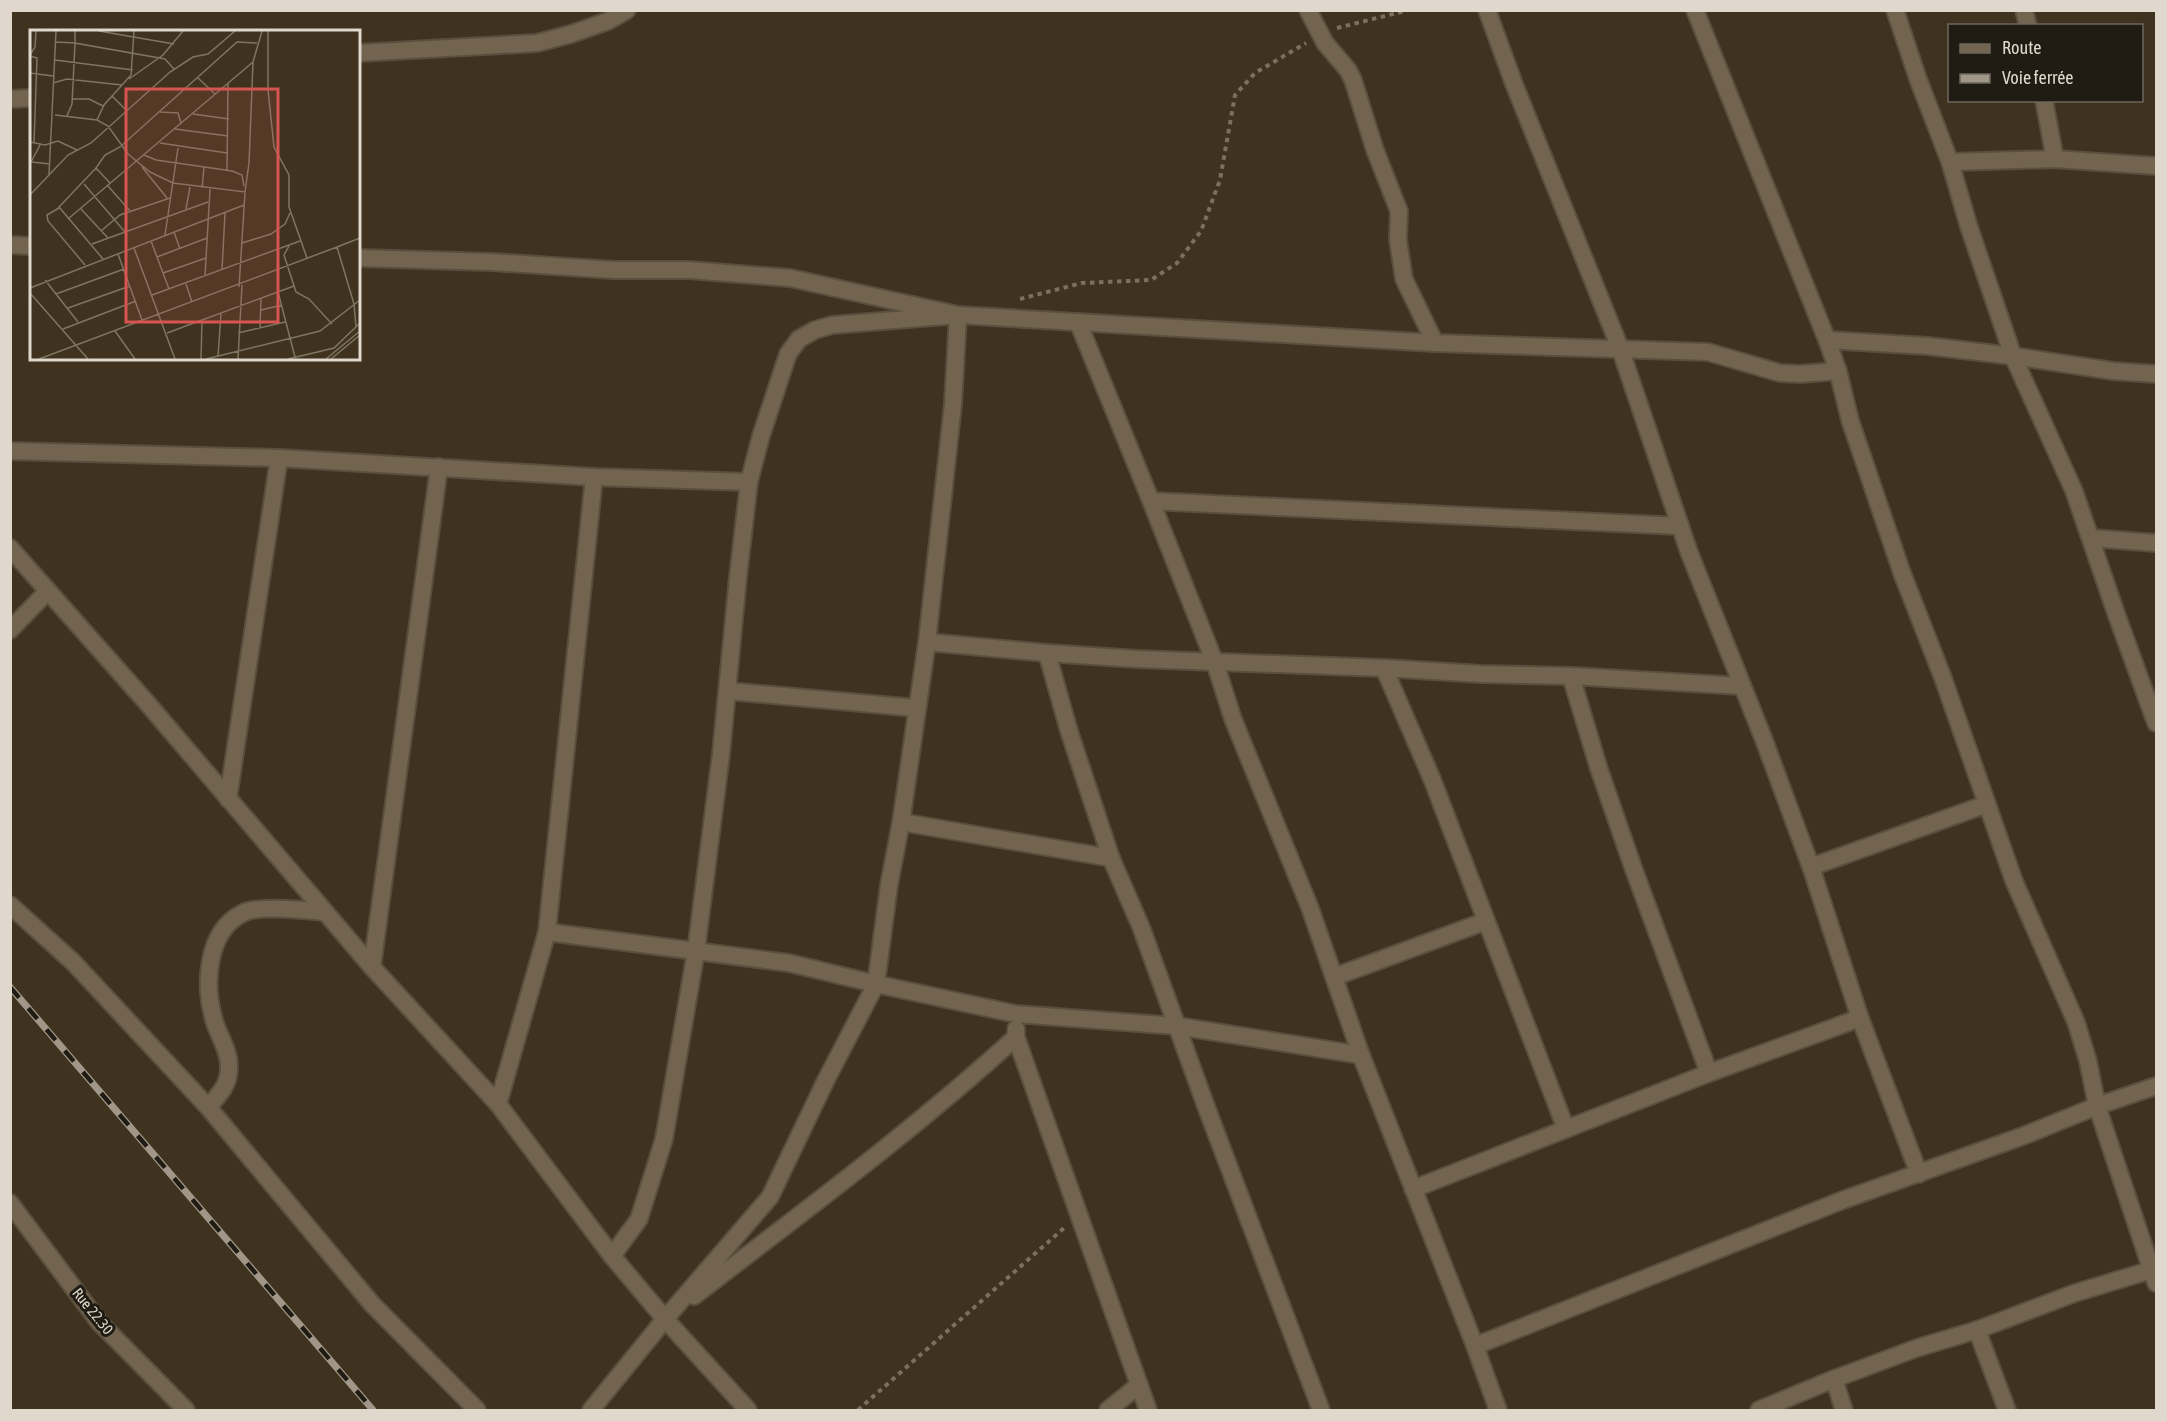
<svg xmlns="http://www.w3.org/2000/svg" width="2167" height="1421" font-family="'Asap Condensed',sans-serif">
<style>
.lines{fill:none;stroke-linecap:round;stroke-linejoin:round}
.minor-casing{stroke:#5a4f3e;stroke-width:20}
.path{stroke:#7a705f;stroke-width:4;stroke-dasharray:4.5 4.5;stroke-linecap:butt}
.minor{stroke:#72644f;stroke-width:16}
.rail-casing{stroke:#a09788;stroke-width:7}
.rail{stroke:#211c13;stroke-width:4.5;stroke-dasharray:14;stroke-linecap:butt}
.labels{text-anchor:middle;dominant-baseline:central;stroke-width:6;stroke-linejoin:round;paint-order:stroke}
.street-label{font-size:15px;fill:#e0d8cc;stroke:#211c13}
.inset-road{fill:none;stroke:#7f7564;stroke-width:1.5}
.view{fill:#d85451;fill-opacity:0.15;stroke:#d85451;stroke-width:3}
.inset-edge{fill:none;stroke:#e0d8cc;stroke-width:3}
</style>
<rect width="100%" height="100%" fill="#3f331f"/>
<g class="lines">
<defs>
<g id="minor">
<polyline points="1308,10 1325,43 1348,70 1353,80 1375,150 1399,211 1398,240 1404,279 1435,343"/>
<polyline points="1487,10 1514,84 1620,348 1689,552 1764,740 1811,867 1860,1018 1919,1174"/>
<polyline points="1695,10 1827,340 1838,371 1850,420 1902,573 1943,678 2014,881 2076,1022 2088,1061 2097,1106 2156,1283"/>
<polyline points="1895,10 1918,79 1950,162 1969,227 2013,356 2074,491 2117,616 2156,723"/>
<polyline points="2024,10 2028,26"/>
<polyline points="358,53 537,43 571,34 608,21 627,10"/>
<polyline points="10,99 32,98"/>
<polyline points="2044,100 2055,159"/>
<polyline points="1950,162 2055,159 2156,166"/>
<polyline points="10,245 32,246"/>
<polyline points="358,258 492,262 614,270 689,270 790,278 958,315 953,404 927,642 901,822 889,885 876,984 826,1080 770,1197 665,1319 591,1410"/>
<polyline points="1078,322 1151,501 1215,663 1233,719 1310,908 1361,1055 1475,1346 1498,1410"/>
<polyline points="1827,340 1928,346 2013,356 2113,371 2156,374"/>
<polyline points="10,451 279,458 594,477 749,482"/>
<polyline points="1151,501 1680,526"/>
<polyline points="2091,538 2156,543"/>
<polyline points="10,548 148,704 372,967 498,1104 612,1256 665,1319 748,1410"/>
<polyline points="10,630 47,592"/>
<polyline points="927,642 1047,653 1137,659 1384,668 1481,674 1571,676 1742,686"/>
<polyline points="1047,653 1069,731 1111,858 1141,927 1207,1109 1321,1410"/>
<polyline points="1384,668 1432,779 1566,1129"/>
<polyline points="1571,676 1599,769 1634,870 1709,1073"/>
<polyline points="728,691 916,708"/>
<polyline points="228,799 279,458"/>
<polyline points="901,822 1111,858"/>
<polyline points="1811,867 1987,804"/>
<polyline points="10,905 73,962 208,1107 372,1304 477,1410"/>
<polyline points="547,932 789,963 876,984 1016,1014 1177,1026 1361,1055"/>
<polyline points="372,967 439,467"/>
<polyline points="1334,977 1486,921"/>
<polyline points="1016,1029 1016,1037 1148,1410"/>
<polyline points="498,1104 547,932 594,477"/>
<path d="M208,1107c11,-12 21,-22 21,-39 1,-17 -11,-33 -15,-48 -10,-35 -8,-89 29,-107 15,-8 64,-3 82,-1"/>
<polyline points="1413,1189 1709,1073 1860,1018"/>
<polyline points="10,1203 99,1322 186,1410"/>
<polyline points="612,1256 639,1219 664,1139 696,951 721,754 738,577 749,482 761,436 788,354 799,339 815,330 832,325 958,315 1435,343 1708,352 1780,373 1800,374 1838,371"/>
<path d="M694,1296c109,-84 220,-166 322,-259"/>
<polyline points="1977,1330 2007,1410"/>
<polyline points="1475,1346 1843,1200 2023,1136 2097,1106 2156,1086"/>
<polyline points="1834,1379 1844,1410"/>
<polyline points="1108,1410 1139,1385"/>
<polyline points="1759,1410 1834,1379 1917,1348 1977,1330 2075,1293 2151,1270"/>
</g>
</defs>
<use href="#minor" class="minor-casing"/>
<g class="path">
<polyline points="1337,28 1409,10"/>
<polyline points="1020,299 1082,283 1151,280 1177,263 1201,231 1220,180 1235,95 1255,73 1306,43"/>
<polyline points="858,1410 1064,1228"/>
</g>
<use href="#minor" class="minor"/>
<defs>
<polyline id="rail" points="10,987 373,1410"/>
</defs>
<use href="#rail" class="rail-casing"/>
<use href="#rail" class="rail"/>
</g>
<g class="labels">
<g class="street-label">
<text transform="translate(93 1311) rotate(51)">Rue 22.30</text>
</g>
</g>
<g transform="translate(30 30)">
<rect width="330" height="330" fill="#3f331f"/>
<path class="inset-road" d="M45,1v12l90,16 9,10M69,1l75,13M238,1v59l6,57 15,28v32l18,51M26,12l19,1 -3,61 -5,12M0,25l5,-8 1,-16M0,26l7,2 -3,85M25,30l78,10M0,43l23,3M168,48l17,16M99,49l34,-24 20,-24M23,53l14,-4 55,6M82,66l14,14M42,69h17l14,7M130,82l18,1 3,10M163,84l36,5M25,85l42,5 11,6 20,28 22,18 23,11 72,9 4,-29 4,-101 9,-31M67,90l7,-15 27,-30 3,-44M145,99l53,7M0,112l15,3 13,-4 19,9M130,113l67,10M114,125l12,5 76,11 10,4 2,11M1,132l9,-17M2,132l18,2M112,137l25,31M66,138l9,-13 15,-8 117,-105 20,1M197,140l1,-87M19,145l7,-144M54,154l41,48M78,156l22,25M172,158l2,-21M0,165l38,-40 23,-12 79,-71 23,-15 15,-3 27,-23M29,178l-12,7 1,6 37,44M51,179l27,29M156,179l4,-22M38,189l185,-157M71,201l19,-16 50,-17M144,202l6,17M135,205l13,-87M121,211l18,48M212,213l29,-9 14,-10 5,-11M62,214l116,-42M259,216l-5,9 12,37 13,7 23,25M307,217l23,-9M104,218l41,111M88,224l24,66M127,227l50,-19M73,229l-44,-52 37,-39 14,15M192,240l3,-57M133,243l43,-15M175,246l5,-87M15,250l33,42M156,254l6,18M209,257l6,-94M0,258l214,-83M248,262l17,65M0,263l58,66M26,264l68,-25M122,265l148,-54M38,278l62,-22M231,280l21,-5M230,298l1,-29M33,299l73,-28M85,301l20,28M137,303l127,-47M208,303l47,-11M188,326l3,-42M9,329l298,-112 17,57 2,23M171,329l1,-39M176,329l114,-28 40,-31M208,329l4,-74M258,329l46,-11 26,-25M296,329l34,-28M301,329l29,-24"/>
<path class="view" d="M96,59h152v233h-152z"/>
<rect width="330" height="330" class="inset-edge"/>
</g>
<rect width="2167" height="1421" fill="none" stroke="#e0d8cc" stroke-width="24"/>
<rect x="1948" y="24" width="195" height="78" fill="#211c13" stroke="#6d675d" stroke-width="1.5"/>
<rect x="1960" y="44" width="30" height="9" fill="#72644f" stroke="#6d675d" stroke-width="1.5"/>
<text x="2002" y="54" font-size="18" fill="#e0d8cc">Route</text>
<rect x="1960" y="74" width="30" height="9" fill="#a09788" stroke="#6d675d" stroke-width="1.5"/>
<text x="2002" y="84" font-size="18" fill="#e0d8cc">Voie ferrée</text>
</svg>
